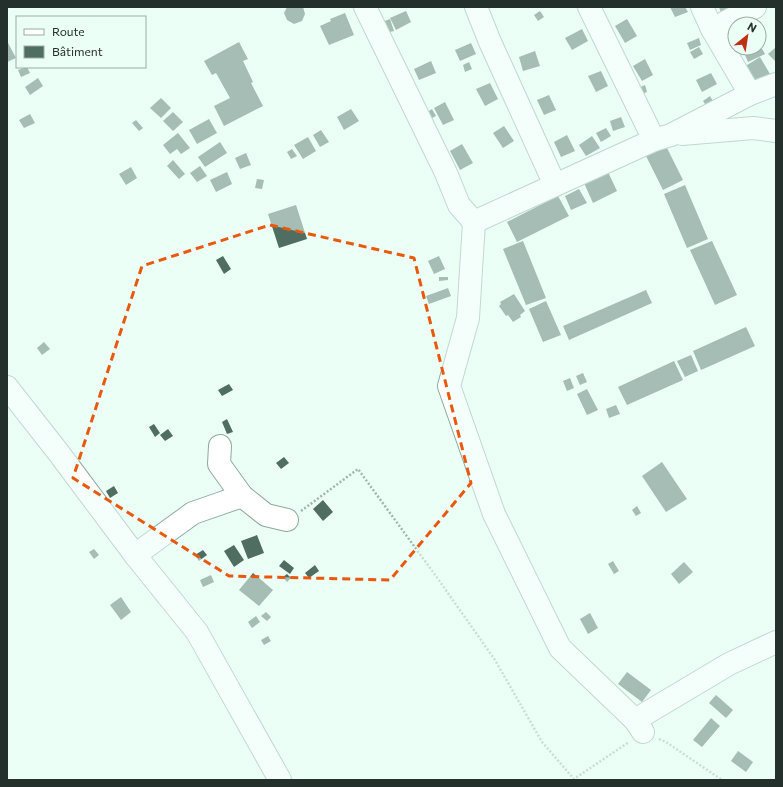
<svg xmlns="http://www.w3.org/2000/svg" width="783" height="787" font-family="Commissioner,sans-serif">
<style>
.building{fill:#506d62}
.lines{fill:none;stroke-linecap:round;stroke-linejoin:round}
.minor-casing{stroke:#8cab9f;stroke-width:24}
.path{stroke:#a3b5ae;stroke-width:2.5;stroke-dasharray:2 2;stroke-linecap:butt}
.minor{stroke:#fff;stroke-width:22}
.marked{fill:none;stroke:#e8590c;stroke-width:3;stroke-dasharray:8 5;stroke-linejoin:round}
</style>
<rect width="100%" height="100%" fill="#ebfff7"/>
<g class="building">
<polygon points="287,7 303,7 305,14 302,21 294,24 287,20 284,13"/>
<polygon points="670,7 685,7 688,12 675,17"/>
<polygon points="719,7 732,7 721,13"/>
<polygon points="406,11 411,22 396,30 390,18"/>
<polygon points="540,11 544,17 538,21 534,15"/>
<polygon points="345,13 354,35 329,45 320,26 331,21 330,19"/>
<polygon points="390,19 394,31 386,33 382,22"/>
<polygon points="627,19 637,36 625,43 615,26"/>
<polygon points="582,29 588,41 572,50 565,38"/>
<polygon points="731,29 735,37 735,46 729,49 722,34"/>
<polygon points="699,38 701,45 690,50 687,43"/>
<polygon points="7,41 16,58 7,62"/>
<polygon points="239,42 248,59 243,61 253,82 251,83 263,106 224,126 214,106 230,98 216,73 212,75 204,61"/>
<polygon points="471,43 476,54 460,61 455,50"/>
<polygon points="699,47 703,54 694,59 690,52"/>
<polygon points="761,47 765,54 748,62 745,55"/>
<polygon points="741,48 757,48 745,55"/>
<polygon points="775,48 776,49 776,60 775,61 768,54"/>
<polygon points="535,51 540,66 523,71 519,57"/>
<polygon points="760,57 770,74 748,86 739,70"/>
<polygon points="645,59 653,75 642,81 633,66"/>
<polygon points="431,61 436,73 419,80 414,69"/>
<polygon points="469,62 472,69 465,72 463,65"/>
<polygon points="27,67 30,73 21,77 18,70"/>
<polygon points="601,71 608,86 596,92 588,76"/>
<polygon points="711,73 717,84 702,92 696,80"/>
<polygon points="38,78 43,86 30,95 25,87"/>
<polygon points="490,83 498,99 485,106 476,89"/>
<polygon points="645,85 647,92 639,95 636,89"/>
<polygon points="549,95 556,110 544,115 537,100"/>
<polygon points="710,96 714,103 707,107 703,101"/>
<polygon points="161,98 171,108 161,118 150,108"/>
<polygon points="445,102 454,120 443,125 434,108"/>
<polygon points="351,109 359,121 344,130 337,117"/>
<polygon points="432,109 436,116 430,119 426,113"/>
<polygon points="173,112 183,122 173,131 163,121"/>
<polygon points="30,114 35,123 24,128 19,120"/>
<polygon points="621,117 625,127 613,131 610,121"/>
<polygon points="209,119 217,133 197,144 189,130"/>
<polygon points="136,120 143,128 139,131 132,123"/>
<polygon points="504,126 514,141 503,148 493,133"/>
<polygon points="606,128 611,136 601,142 596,133"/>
<polygon points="321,130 329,142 320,147 313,135"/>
<polygon points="178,133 190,148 181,154 177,149 170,154 163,145"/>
<polygon points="567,135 575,151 561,157 554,142"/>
<polygon points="592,136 600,148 586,156 579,145"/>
<polygon points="308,137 316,151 303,159 294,145"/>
<polygon points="220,142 227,153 205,167 198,157"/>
<polygon points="462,144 473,163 460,170 450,151"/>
<polygon points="665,144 683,180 663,190 645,154"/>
<polygon points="292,149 297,156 291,159 287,152"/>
<polygon points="246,153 251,165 240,169 235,158"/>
<polygon points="173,160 185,174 179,179 167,166"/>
<polygon points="200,166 207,176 197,182 190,173"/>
<polygon points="131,167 137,178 126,185 119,174"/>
<polygon points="227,172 232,184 216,192 210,180"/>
<polygon points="608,172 617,191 593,203 584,183"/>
<polygon points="257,179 264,180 262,189 255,188"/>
<polygon points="685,185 708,239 687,248 664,194"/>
<polygon points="579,189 587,203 571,210 565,196"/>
<polygon points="558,196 569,216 517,242 507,222"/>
<polygon points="296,205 307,239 279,248 268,214"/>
<polygon points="523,241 546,298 526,305 503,249"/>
<polygon points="712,241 737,295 715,305 690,250"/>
<polygon points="223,256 231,269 224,274 216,260"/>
<polygon points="439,256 445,269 434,274 428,261"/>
<polygon points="439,277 448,277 448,280 439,281"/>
<polygon points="448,288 451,296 429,304 426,296"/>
<polygon points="646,290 652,303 569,340 563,326"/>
<polygon points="514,294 525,311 520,315 521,317 513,322 508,315 506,316 499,306 501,304 500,302"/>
<polygon points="546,301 561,335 543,342 529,309"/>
<polygon points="746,327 755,346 701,370 693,351"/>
<polygon points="44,342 50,349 42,355 37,348"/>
<polygon points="691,355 698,371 685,377 677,361"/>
<polygon points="674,361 683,380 627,405 618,387"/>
<polygon points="583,373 587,382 580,385 576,376"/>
<polygon points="570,378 574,388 567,391 563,381"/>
<polygon points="229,384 233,390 222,396 218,390"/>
<polygon points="587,389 598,410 587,415 577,394"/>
<polygon points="616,405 620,414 609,418 606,409"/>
<polygon points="227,419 233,432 227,434 222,422"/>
<polygon points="154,424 160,433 155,437 149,427"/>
<polygon points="168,429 173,436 165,441 160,435"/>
<polygon points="284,457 289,463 281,469 276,463"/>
<polygon points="662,462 687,499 666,512 642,476"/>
<polygon points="114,486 118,493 110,498 106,491"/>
<polygon points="323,500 333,512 323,521 313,509"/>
<polygon points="637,506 641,513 636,516 632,510"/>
<polygon points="257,535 264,553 248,559 241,541"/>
<polygon points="234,545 244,560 234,567 224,551"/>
<polygon points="94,549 99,555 94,559 89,552"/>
<polygon points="203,550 207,555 199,561 195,555"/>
<polygon points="284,560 294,568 290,574 279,566"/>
<polygon points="613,561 619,571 614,574 608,564"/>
<polygon points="684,562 693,572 679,584 671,574"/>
<polygon points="315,565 319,571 309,578 305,573"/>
<polygon points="253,573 273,590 259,606 239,590"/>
<polygon points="287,574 291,578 287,582 283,577"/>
<polygon points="211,575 214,582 203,587 200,580"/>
<polygon points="121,597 131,612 121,620 110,605"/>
<polygon points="266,612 271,617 267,621 261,616"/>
<polygon points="590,613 598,628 588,634 580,619"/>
<polygon points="256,616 260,622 252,628 248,622"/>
<polygon points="268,636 271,641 264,645 261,640"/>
<polygon points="627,672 651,690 642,702 618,684"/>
<polygon points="716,695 733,710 726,718 709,703"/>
<polygon points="711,718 720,726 702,747 693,740"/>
<polygon points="738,751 753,762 746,772 731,761"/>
</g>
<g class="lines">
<defs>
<g id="minor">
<polyline points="365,7 446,173 459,205 474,222 654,140 671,135 750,94 776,84"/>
<polyline points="476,7 490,42 555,185"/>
<polyline points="589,7 654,140"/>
<polyline points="702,7 712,29 750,94"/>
<polyline points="712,29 755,7"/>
<polyline points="682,134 753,128 776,131"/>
<polyline points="474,222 468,318 449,386 494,514 560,648 635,720 643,732"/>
<polyline points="7,387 58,452 135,555 197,632 280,780"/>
<polyline points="220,446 219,464 242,496"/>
<polyline points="135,555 193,513 242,496 266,515 287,520"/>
<polyline points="635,720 729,664 776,642"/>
</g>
</defs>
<use href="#minor" class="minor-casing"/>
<g class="path">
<polyline points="301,511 358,469 438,579 495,660 542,742 574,779 629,742"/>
<polyline points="659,739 666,742 722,780"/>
</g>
<use href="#minor" class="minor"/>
</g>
<path d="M0 0H783V787H0ZM270,225l144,33 57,225 -81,97 -161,-4 -156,-98 69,-212z" fill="#ebfff7" fill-opacity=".55" fill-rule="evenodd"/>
<path class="marked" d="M270,225l144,33 57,225 -81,97 -161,-4 -156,-98 69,-212z"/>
<rect width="783" height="787" fill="none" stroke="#23302b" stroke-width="16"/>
<rect x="16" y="16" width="130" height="52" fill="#ebfff7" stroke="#9baca5"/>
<rect x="24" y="29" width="20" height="6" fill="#ffffff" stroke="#9baca5"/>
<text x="52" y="36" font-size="12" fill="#23302b">Route</text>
<rect x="24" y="46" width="20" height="12" fill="#506d62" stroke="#9baca5"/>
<text x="52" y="56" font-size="12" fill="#23302b">Bâtiment</text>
<g transform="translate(747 36) rotate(30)"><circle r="19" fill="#ebfff7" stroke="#9baca5"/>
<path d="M0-3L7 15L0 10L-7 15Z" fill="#bc3112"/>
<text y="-6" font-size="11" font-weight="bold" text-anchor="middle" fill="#23302b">N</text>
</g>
</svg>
